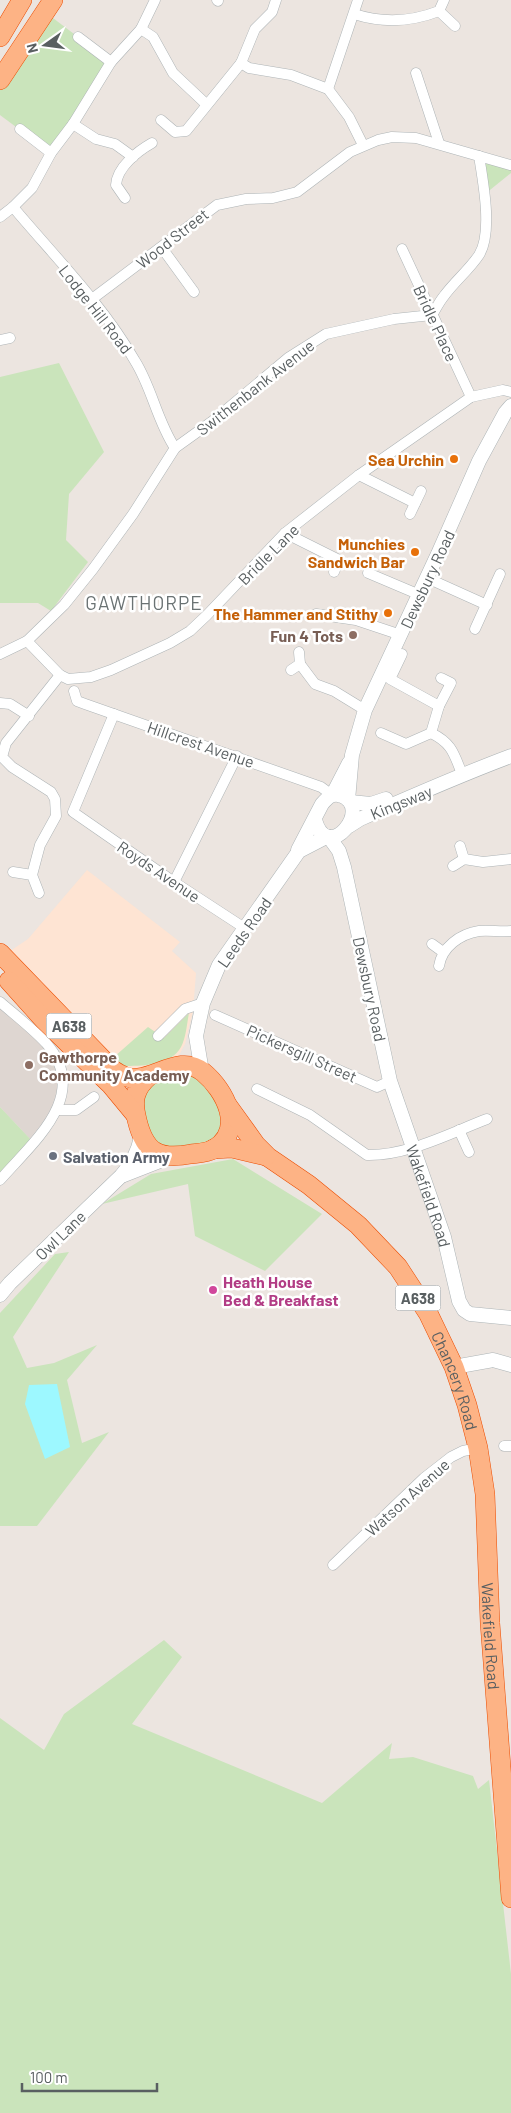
<svg xmlns="http://www.w3.org/2000/svg" width="511" height="2113" font-family="Barlow,sans-serif">
<style>
.commercial{fill:#fee4d3}
.education{fill:#ded6d1}
.green{fill:#cae4bb}
.water{fill:#9df8ff}
.lines{fill:none;stroke-linecap:round;stroke-linejoin:round}
.street-casing{stroke:#aeb4b6;stroke-width:11}
.secondary-casing{stroke:#adb4b6;stroke-width:15}
.highway-casing{stroke:#ec4c00;stroke-width:20}
.street{stroke:#fff;stroke-width:10}
.secondary{stroke:#fff;stroke-width:14}
.highway{stroke:#fdb385;stroke-width:19}
.food-dot{fill:#e8710a;stroke:#fff;stroke-width:2}
.education-dot{fill:#8d6e63;stroke:#fff;stroke-width:2}
.worship-dot{fill:#6b7280;stroke:#fff;stroke-width:2}
.hotel-dot{fill:#d1479c;stroke:#fff;stroke-width:2}
.labels{text-anchor:middle;dominant-baseline:central;stroke-width:5;stroke-linejoin:round;paint-order:stroke}
.shield{fill:#fff;stroke:#8b8f90;stroke-width:1}
.shield-label{font-size:15px;font-weight:bold;fill:#595f61}
.street-label{font-size:16px;fill:#595f61;stroke:#fff}
.food-label{font-size:16px;font-weight:bold;fill:#c56008;stroke:#fff;text-anchor:end}
.education-label{font-size:16px;font-weight:bold;fill:#785e54;stroke:#fff;text-anchor:end}
.worship-label{font-size:16px;font-weight:bold;fill:#5b616d;stroke:#fff;text-anchor:start}
.hotel-label{font-size:16px;font-weight:bold;fill:#b23c85;stroke:#fff;text-anchor:start}
.quarter-label{font-size:19px;letter-spacing:1px;fill:#6a7273;stroke:#fff}
</style>
<rect width="100%" height="100%" fill="#ece5e0"/>
<polygon class="commercial" points="87,870 180,942 172,951 196,973 193,1011 185,1044 179,1055 172,1061 147,1069 125,1071 10,951 28,939"/>
<polygon class="education" points="0,1002 29,1026 61,1072 58,1110 33,1142 0,1107"/>
<g class="green">
<polygon points="45,12 111,62 51,153 0,115 0,80"/>
<polygon points="479,156 511,165 511,173 485,194"/>
<polygon points="59,363 104,452 69,494 66,540 88,562 51,611 38,603 0,603 0,377"/>
<path d="M189,1013c-2,10 -3,25 -8,34 -10,19 -40,19 -58,19l-9,-9 34,-30 16,11z"/>
<polygon points="174,1067 215,1086 225,1138 158,1154 134,1097"/>
<polygon points="0,1107 33,1142 0,1180"/>
<polygon points="233,1159 322,1214 265,1271 195,1236 188,1184 102,1204 151,1174"/>
<polygon points="69,1252 13,1337 27,1368 54,1363 97,1345 67,1380 82,1443 109,1432 37,1526 0,1526 0,1313 55,1254"/>
<polygon points="164,1640 182,1657 132,1724 322,1803 392,1743 389,1759 413,1757 473,1776 478,1789 489,1780 511,1974 511,2113 0,2113 0,1718 44,1750 64,1714"/>
</g>
<polygon class="water" points="57,1384 70,1447 45,1459 25,1404 29,1385"/>
<g class="lines">
<defs>
<g id="street">
<polyline points="217,0 218,1"/>
<polyline points="439,11 455,26"/>
<path d="M354,14c28,9 57,8 85,-3l5,-11"/>
<polyline points="141,29 155,0"/>
<polyline points="78,37 111,62"/>
<polyline points="241,63 255,29 272,12 276,0"/>
<polyline points="416,73 439,143"/>
<polyline points="328,89 358,0"/>
<polyline points="161,120 175,132 186,131 241,63 249,68 291,75 328,89 349,117 363,145"/>
<polyline points="73,124 96,139 115,144 133,157"/>
<polyline points="20,129 51,153"/>
<path d="M125,198l-9,-13c1,-18 22,-34 36,-42"/>
<path d="M13,207c42,50 90,98 122,154 17,27 22,60 40,87"/>
<polyline points="0,217 13,207 32,188 51,153 73,124 111,62 141,29 153,37 173,73 206,104"/>
<polyline points="162,248 194,292"/>
<polyline points="402,249 471,397"/>
<polyline points="92,299 217,205 246,199 273,198 297,192 350,152 378,140 392,137 416,138 510,165"/>
<polyline points="0,340 10,338"/>
<polyline points="359,475 415,503"/>
<polyline points="410,514 421,491"/>
<polyline points="285,533 339,560 334,572"/>
<polyline points="368,573 420,595"/>
<polyline points="427,578 487,605"/>
<polyline points="316,614 356,620 401,635"/>
<polyline points="475,629 500,574"/>
<polyline points="27,641 60,675 68,679 91,677 111,670 170,643 190,631 207,615 285,533 359,475 471,397 503,390 511,392"/>
<path d="M0,654l27,-13 37,-36 29,-36 40,-55 42,-66 39,-28 74,-62 38,-24 68,-15 38,-4c4,-6 7,-13 12,-19 11,-15 25,-26 35,-41 14,-22 4,-74 0,-99"/>
<polyline points="402,654 390,679 439,706"/>
<polyline points="300,664 315,684 334,691 365,710"/>
<polyline points="291,670 300,664 299,652"/>
<polyline points="74,691 77,701 85,704 321,787 332,795"/>
<polyline points="0,703 10,704 29,716"/>
<polyline points="114,714 73,812 174,882 246,929"/>
<path d="M381,733l25,11 25,-11c21,10 23,21 31,41"/>
<polyline points="431,733 439,706 451,683 441,678"/>
<polyline points="460,846 464,859"/>
<polyline points="453,866 464,859 483,862 511,859"/>
<polyline points="13,872 32,875 39,893"/>
<polyline points="32,875 40,845 56,816 55,799 51,792 12,767 2,757 6,743 60,675"/>
<polyline points="174,882 237,756"/>
<polyline points="432,944 443,952"/>
<path d="M439,966c3,-19 21,-32 40,-35 11,-1 21,1 32,0"/>
<path d="M0,1002c15,13 32,26 46,41 46,52 -13,99 -46,137"/>
<polyline points="215,1015 377,1087 390,1081"/>
<polyline points="158,1036 185,1009 203,1003"/>
<path d="M257,1089l53,26 57,40c40,1 83,-22 120,-36"/>
<polyline points="58,1110 76,1110 94,1097"/>
<polyline points="459,1130 469,1152"/>
<polyline points="504,1446 511,1446"/>
<polyline points="333,1565 424,1478 451,1457 463,1451 478,1448"/>
</g>
<g id="secondary">
<polyline points="333,794 349,763"/>
<polyline points="348,800 352,755 365,710 438,554 479,461 505,413 511,406"/>
<polyline points="350,802 371,804 386,799"/>
<path d="M349,826l11,-7c50,-22 100,-44 151,-63"/>
<path id="s1" d="M329,837l10,14 5,16 46,214 54,156 15,64 5,9 6,4 41,4"/>
<path d="M298,850l24,-46c6,-7 11,-12 20,-8 31,12 -14,69 -27,24"/>
<polyline points="202,1072 196,1036 203,1003 219,965 299,851 326,837"/>
<polyline points="124,1175 170,1157"/>
<path d="M0,1295l10,-12 111,-107c11,-12 17,-23 20,-39"/>
<polyline points="454,1367 493,1360 511,1365"/>
</g>
<g id="highway">
<polyline points="0,37 22,0"/>
<polyline points="0,80 53,0"/>
<path d="M0,953l113,117c8,5 15,9 25,8 21,-2 44,-23 65,-6 22,18 43,58 11,77 -7,4 -15,4 -23,5 -32,6 -46,-1 -54,-34 -5,-19 -3,-31 12,-44"/>
<polyline points="9,981 44,1020 111,1085 135,1114"/>
<path id="s2" d="M228,1106l28,39 12,12 41,28 49,40 40,42 30,46 26,54 13,38 11,43 7,46 5,129 21,275"/>
<polyline points="213,1149 232,1148 266,1156"/>
</g>
</defs>
<use href="#street" class="street-casing"/>
<use href="#secondary" class="secondary-casing"/>
<use href="#highway" class="highway-casing"/>
<use href="#street" class="street"/>
<use href="#secondary" class="secondary"/>
<use href="#highway" class="highway"/>
</g>
<g class="food-dot">
<circle cx="454" cy="459" r="5"/>
<circle cx="415" cy="552" r="5"/>
<circle cx="388" cy="613" r="5"/>
</g>
<g class="education-dot">
<circle cx="353" cy="635" r="5"/>
<circle cx="29" cy="1065" r="5"/>
</g>
<circle class="worship-dot" cx="53" cy="1156" r="5"/>
<circle class="hotel-dot" cx="213" cy="1290" r="5"/>
<g class="labels">
<g class="shield">
<rect x="46.5" y="1013.5" width="45" height="25" rx="4"/>
<rect x="395.5" y="1285.5" width="45" height="25" rx="4"/>
</g>
<g class="shield-label">
<text x="69" y="1026">A638</text>
<text x="418" y="1298">A638</text>
</g>
<g class="street-label">
<text transform="translate(172 238) rotate(-38)">Wood Street</text>
<text transform="translate(96 309) rotate(52)">Lodge Hill Road</text>
<text transform="translate(436 323) rotate(65)">Bridle Place</text>
<text transform="translate(255 387) rotate(-38)">Swithenbank Avenue</text>
<text transform="translate(268 554) rotate(-45)">Bridle Lane</text>
<text transform="translate(427 579) rotate(-65)">Dewsbury Road</text>
<text transform="translate(201 744) rotate(19)">Hillcrest Avenue</text>
<text transform="translate(401 802) rotate(-22)">Kingsway</text>
<text transform="translate(159 871) rotate(34)">Royds Avenue</text>
<text transform="translate(244 932) rotate(-55)">Leeds Road</text>
<text transform="translate(370 989) rotate(78)">Dewsbury Road</text>
<text transform="translate(302 1053) rotate(24)">Pickersgill Street</text>
<text stroke="none"><textPath href="#s1" startOffset="374">Wakefield Road</textPath></text>
<text transform="translate(60 1235) rotate(-44)">Owl Lane</text>
<text stroke="none"><textPath href="#s2" startOffset="364">Chancery Road</textPath></text>
<text transform="translate(407 1497) rotate(-42)">Watson Avenue</text>
<text stroke="none"><textPath href="#s2" startOffset="624">Wakefield Road</textPath></text>
</g>
<g class="food-label">
<text x="444" y="459">Sea Urchin</text>
<text x="405" y="543">Munchies<tspan x="405" dy="18">Sandwich Bar</tspan></text>
<text x="378" y="613">The Hammer and Stithy</text>
</g>
<g class="education-label">
<text x="343" y="635">Fun 4 Tots</text>
<text x="39" y="1056" text-anchor="start">Gawthorpe<tspan x="39" dy="18">Community Academy</tspan></text>
</g>
<g class="worship-label">
<text x="63" y="1156">Salvation Army</text>
</g>
<g class="hotel-label">
<text x="223" y="1281">Heath House<tspan x="223" dy="18">Bed &amp; Breakfast</tspan></text>
</g>
<g class="quarter-label">
<text x="144" y="602">GAWTHORPE</text>
</g>
</g>
<g transform="translate(45 45) rotate(256)" stroke="#ffffff" stroke-width="4" paint-order="stroke">
<path d="M0-4L9 19L0 12L-9 19Z" fill="#595f61"/>
<text y="-8" font-size="14" font-weight="bold" text-anchor="middle" fill="#595f61">N</text>
</g>
<path d="M22 2083v8h135v-8" fill="none" stroke="#595f61" stroke-width="2.5"/>
<text x="30" y="2083" font-size="15" fill="#595f61" stroke="#ffffff" stroke-width="4" paint-order="stroke">100 m</text>
</svg>
